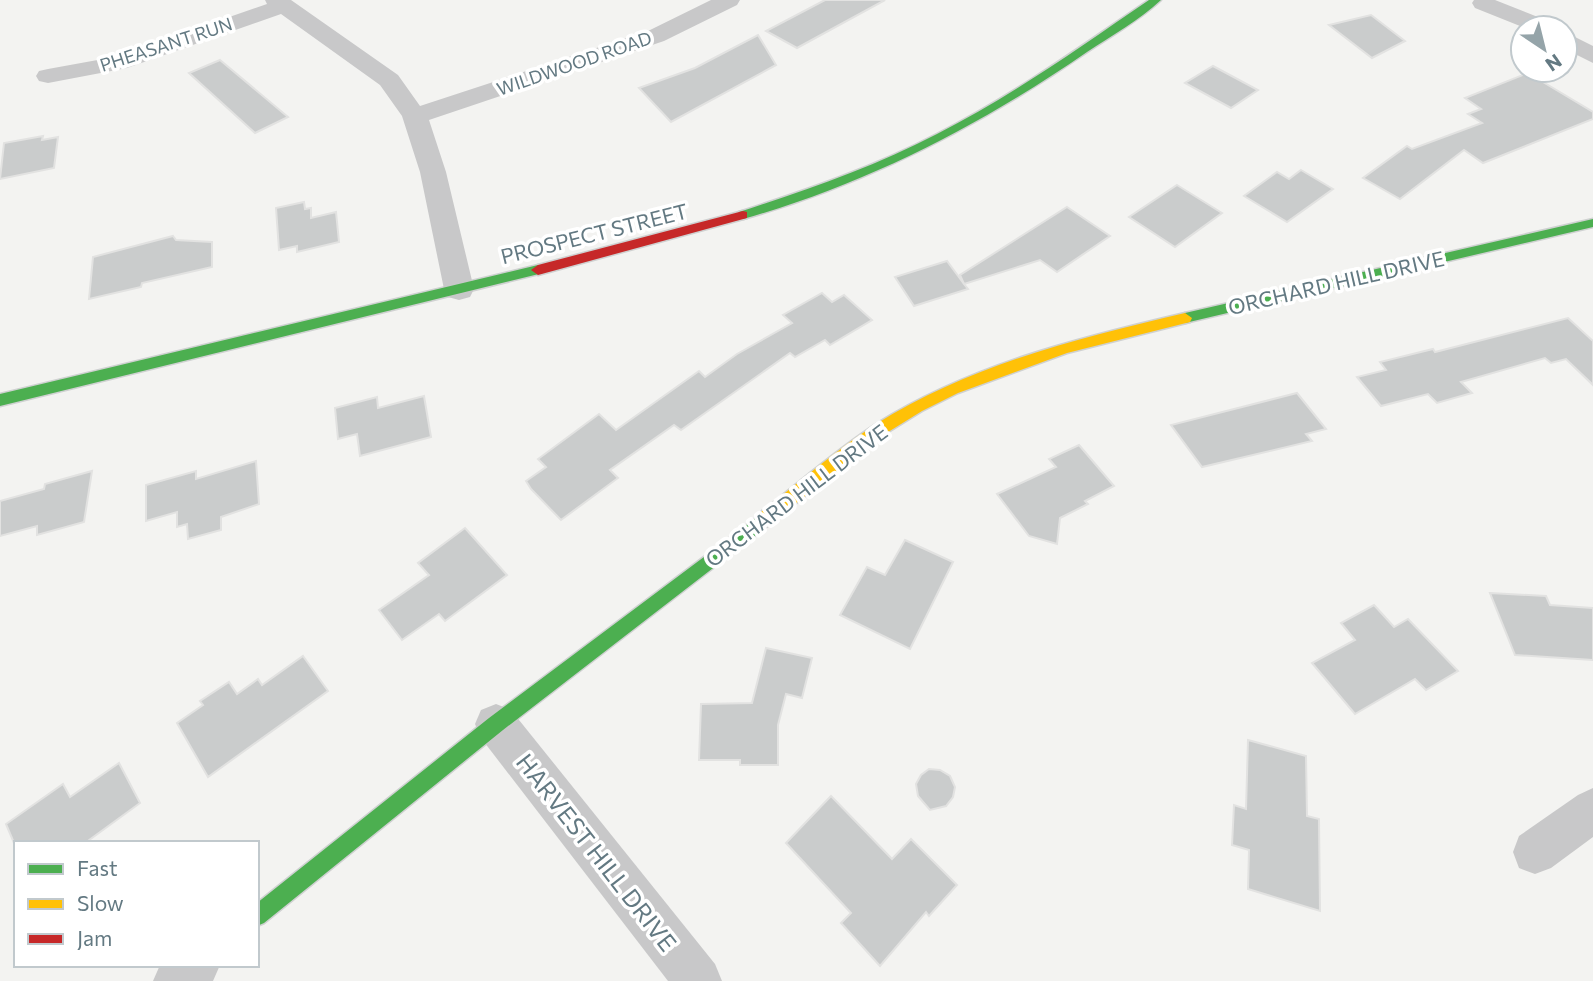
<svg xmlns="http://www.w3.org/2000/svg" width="1593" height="981" font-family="Commissioner,sans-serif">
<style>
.building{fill:#cacccc;stroke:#e2e2e1;stroke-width:2}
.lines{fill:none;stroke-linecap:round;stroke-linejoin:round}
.fast-casing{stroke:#cfd1d1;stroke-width:3}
.slow-casing{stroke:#cfd1d1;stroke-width:3}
.jam-casing{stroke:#cfd1d1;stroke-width:3}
.street{fill:#c8c8c9;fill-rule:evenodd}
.fast{fill:#4caf50;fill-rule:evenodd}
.slow{fill:#ffc107;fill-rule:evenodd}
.jam{fill:#c62828;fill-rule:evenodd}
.labels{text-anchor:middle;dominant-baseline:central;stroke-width:7;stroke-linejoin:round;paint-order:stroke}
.far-street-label{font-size:18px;fill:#637982;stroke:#fff}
.street-label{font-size:21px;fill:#637982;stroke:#fff}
.near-street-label{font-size:24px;fill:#637982;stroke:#fff}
</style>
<rect width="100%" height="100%" fill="#f3f3f1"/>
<g class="building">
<polygon points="825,0 885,0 797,48 766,31"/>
<polygon points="1371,15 1405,41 1372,58 1329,25"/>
<polygon points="758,35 776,65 671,122 639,88 695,68"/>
<polygon points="220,60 288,117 255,133 189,73"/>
<polygon points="1213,66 1258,90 1231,108 1185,83"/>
<polygon points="1528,73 1593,112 1593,119 1483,163 1464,150 1400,199 1363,178 1407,146 1412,149 1482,123 1468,114 1481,109 1465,98"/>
<polygon points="43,136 42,140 58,137 54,168 0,179 4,143"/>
<polygon points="1301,170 1333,189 1287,222 1244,196 1277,172 1289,179"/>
<polygon points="1177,185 1222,213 1175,247 1129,217"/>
<polygon points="304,202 305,209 311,208 311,218 336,212 339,242 297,252 297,246 279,250 276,208"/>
<polygon points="1067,207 1110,236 1057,272 1040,260 964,284 968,289 914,306 895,277 947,261 964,284 960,275"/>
<polygon points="173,236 176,240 212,242 212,267 142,283 141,287 89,299 93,257"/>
<polygon points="822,293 832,302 844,295 872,320 830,345 825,340 795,357 790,353 681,430 674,425 610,470 618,478 561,520 531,489 526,481 546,467 538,459 599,414 616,430 699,371 705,377 737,354 792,323 783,315"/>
<polygon points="1568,318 1593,341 1593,385 1566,359 1551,363 1545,358 1461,382 1472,393 1437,403 1428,394 1381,406 1357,377 1386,370 1380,362 1433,349 1435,352"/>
<polygon points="1297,393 1326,429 1306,434 1312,441 1202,467 1171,425"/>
<polygon points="424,396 431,437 360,456 357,434 338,439 335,408 377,397 378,408"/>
<polygon points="1079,445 1114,486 1085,501 1088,504 1060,518 1057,544 1029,536 997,494 1056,467 1049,459"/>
<polygon points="256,461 259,504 221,517 221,530 188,539 187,524 177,527 177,512 146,521 146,485 196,471 196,479"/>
<polygon points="92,471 84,522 37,535 37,526 0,536 0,501 44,489 45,484"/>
<polygon points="465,528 507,575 445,621 439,614 402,640 379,610 429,575 418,563"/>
<polygon points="905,540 953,562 910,649 840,615 867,567 885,575"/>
<polygon points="1490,593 1546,596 1550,605 1593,608 1593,660 1515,655"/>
<polygon points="1374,605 1394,627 1408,619 1458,671 1426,690 1415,679 1355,714 1312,663 1355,640 1341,623"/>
<polygon points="766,648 812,658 802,698 786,694 778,725 778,765 740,765 740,760 699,760 701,704 752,703"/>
<polygon points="303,656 328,691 208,777 177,723 203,705 200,701 229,682 237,694 258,679 262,685"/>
<polygon points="1248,740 1306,756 1307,816 1319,819 1320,911 1248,889 1249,850 1232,845 1234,805 1246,809"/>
<polygon points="119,763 140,803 85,843 14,843 6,824 63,784 70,797"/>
<polygon points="929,769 940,770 950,776 955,787 953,797 946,806 930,810 918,796 916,784 921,775"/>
<polygon points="831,796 892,859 911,839 957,885 929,916 926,912 880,966 841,923 851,913 786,843"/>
</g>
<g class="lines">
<defs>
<g id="fast">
<path d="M1149,0h12c-21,20 -50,36 -74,52 -106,73 -220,132 -344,167l-6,-4 2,-3c67,-22 135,-45 198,-78 75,-38 143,-87 212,-134z"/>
<polygon points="1593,219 1593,227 1185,323 1178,318 1185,313"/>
<polygon points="538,265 543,267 543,273 0,406 0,394"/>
<polygon points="768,509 774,511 776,516 774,521 503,730 264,923 257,926 257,903 489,718"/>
</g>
<path id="slow" d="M1185,313l7,5 -2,4 -123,31 -109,40 -36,18 -50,31 -98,79 -6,2 -6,-2 -2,-5 2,-5c38,-29 74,-61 114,-87 94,-59 202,-86 309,-111z"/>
<polygon id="jam" points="743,211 747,212 747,218 538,275 531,270 538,265"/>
</defs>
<use href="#fast" class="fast-casing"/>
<use href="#slow" class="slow-casing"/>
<use href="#jam" class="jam-casing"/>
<g class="street">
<polygon points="265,0 291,0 398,75 420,106 648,31 711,0 740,0 737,5 664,41 429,120 446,172 474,289 470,297 459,300 448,297 444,289 420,172 402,116 380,85 281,14 127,68 48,83 39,81 36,76 39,71 48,69 114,57 267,4"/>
<polygon points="1474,0 1495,0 1553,23 1557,28 1525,28 1475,8 1472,3"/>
<polygon points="1565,32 1593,46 1593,63 1565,49"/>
<polygon points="496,704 511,710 715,964 722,981 668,981 481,738 475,724 481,710"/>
<polygon points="1593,788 1593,837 1551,868 1535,874 1519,868 1513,852 1519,836 1578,795"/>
<polygon points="160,965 220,965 213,981 153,981"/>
</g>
<use href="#fast" class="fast"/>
<use href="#slow" class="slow"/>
<use href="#jam" class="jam"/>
</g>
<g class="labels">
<g class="far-street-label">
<text transform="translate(166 44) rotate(-18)">PHEASANT RUN</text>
<text transform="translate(574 63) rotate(-19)">WILDWOOD ROAD</text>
</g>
<g class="street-label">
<text transform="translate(594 233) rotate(-14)">PROSPECT STREET</text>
<text transform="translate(1336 282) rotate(-13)">ORCHARD HILL DRIVE</text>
<text transform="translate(796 495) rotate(-37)">ORCHARD HILL DRIVE</text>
</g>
<g class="near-street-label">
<text transform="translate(597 852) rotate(52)">HARVEST HILL DRIVE</text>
</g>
</g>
<rect x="14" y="841" width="245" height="126" fill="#ffffff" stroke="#c1c9cd" stroke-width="2"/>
<rect x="28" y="864" width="35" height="10" fill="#4caf50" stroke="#c1c9cd" stroke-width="2"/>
<text x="77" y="876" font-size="21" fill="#637982">Fast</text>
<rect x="28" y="899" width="35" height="10" fill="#ffc107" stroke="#c1c9cd" stroke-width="2"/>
<text x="77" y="911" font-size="21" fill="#637982">Slow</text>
<rect x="28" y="934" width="35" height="10" fill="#c62828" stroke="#c1c9cd" stroke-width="2"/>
<text x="77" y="946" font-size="21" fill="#637982">Jam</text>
<g transform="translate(1544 49) rotate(145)"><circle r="33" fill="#ffffff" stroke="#c1c9cd" stroke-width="2"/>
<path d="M0-5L12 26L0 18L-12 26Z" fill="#95a4a9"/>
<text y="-10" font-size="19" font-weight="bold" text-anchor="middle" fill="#637982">N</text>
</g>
</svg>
